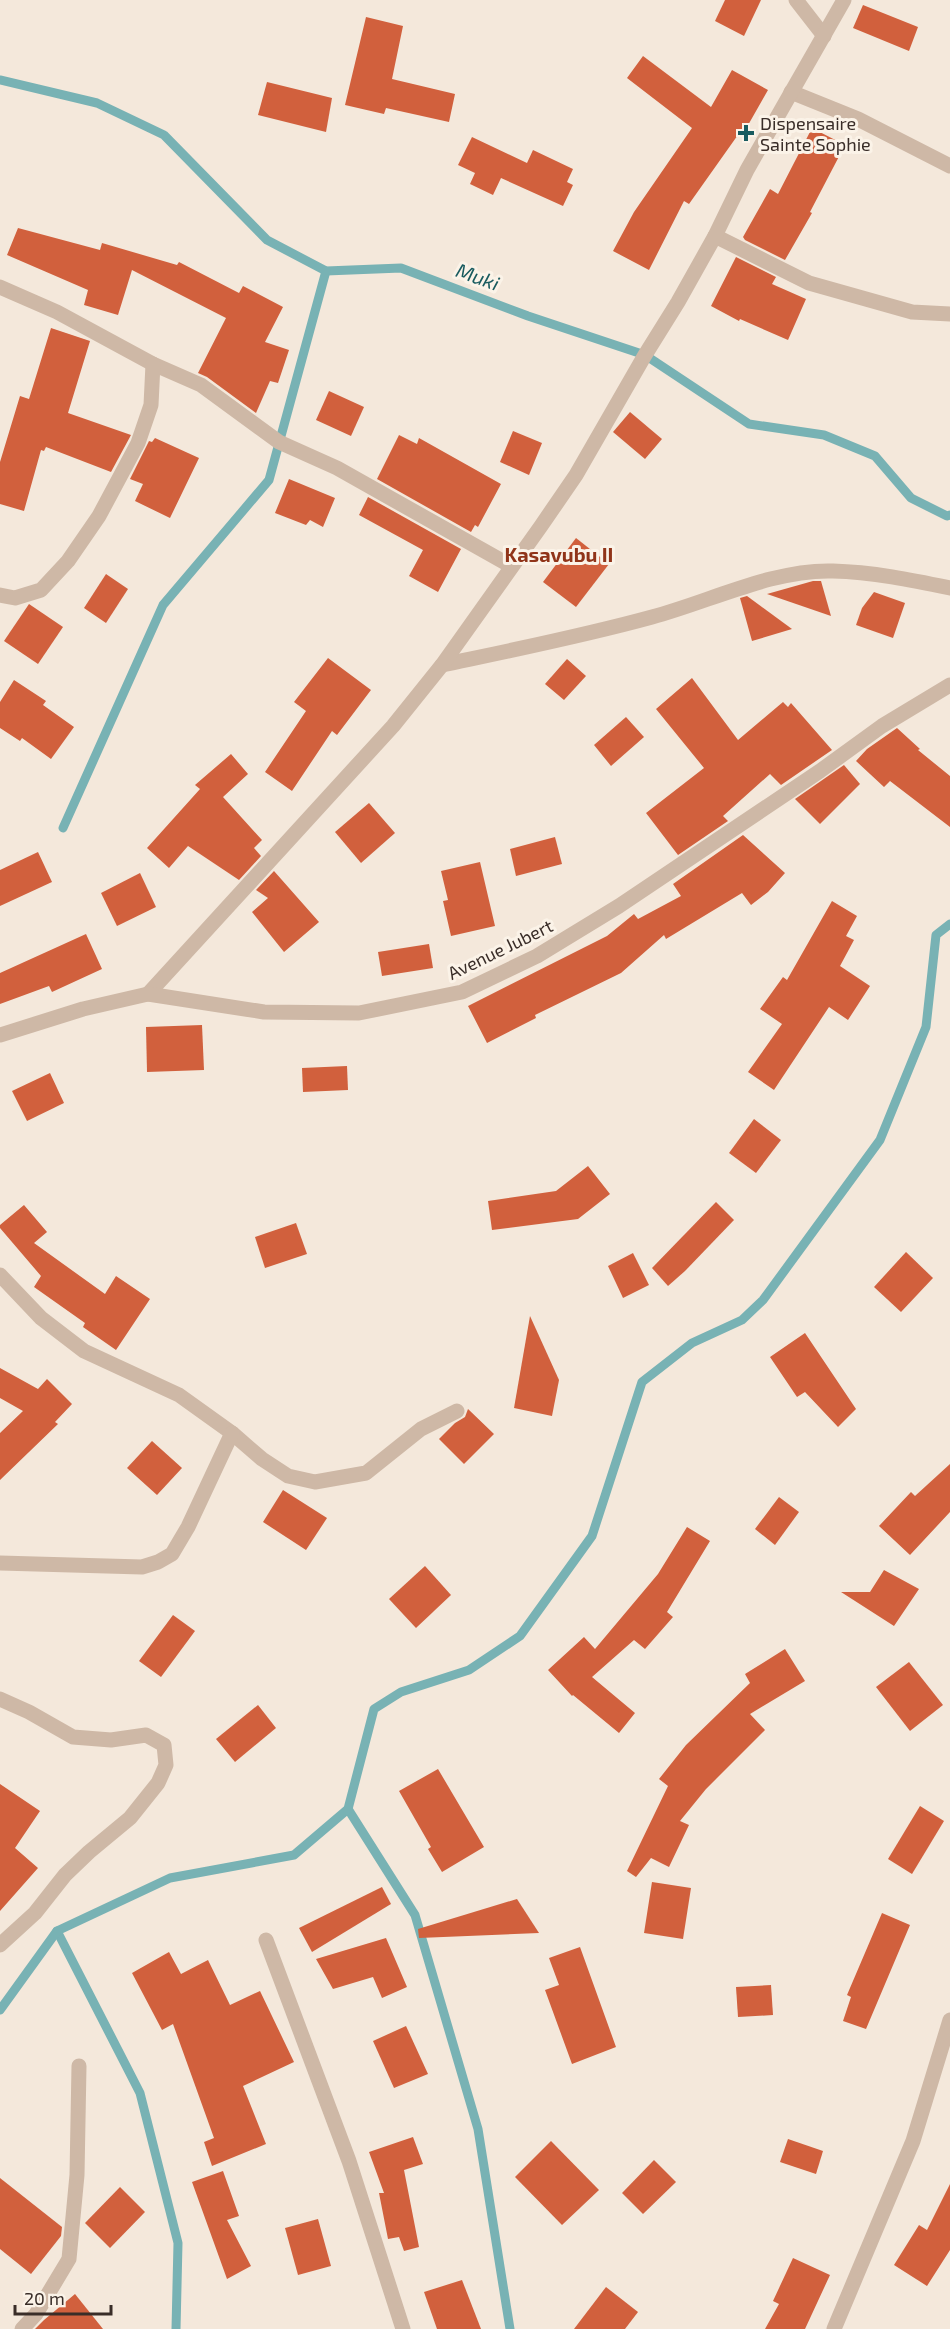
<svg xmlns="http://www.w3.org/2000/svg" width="950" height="2329" font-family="'Exo 2',sans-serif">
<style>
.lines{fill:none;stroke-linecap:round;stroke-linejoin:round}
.stream{stroke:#78b2b4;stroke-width:9}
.building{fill:#d1603d}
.street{stroke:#ceb8a6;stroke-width:15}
.poi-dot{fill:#195b5f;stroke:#fbf3e8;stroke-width:2}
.labels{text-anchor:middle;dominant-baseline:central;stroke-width:6;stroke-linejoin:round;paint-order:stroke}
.poi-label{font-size:18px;fill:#392d28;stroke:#fbf3e8;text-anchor:start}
.street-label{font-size:18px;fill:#392d28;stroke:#fbf3e8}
.water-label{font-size:20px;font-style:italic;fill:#195b5f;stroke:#fbf3e8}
.neighbourhood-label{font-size:20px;font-weight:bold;fill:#903419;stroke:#fbf3e8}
</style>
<rect width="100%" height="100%" fill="#f4e8db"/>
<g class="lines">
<g class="stream">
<polyline points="0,80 97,103 164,135 267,240 326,271 401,268 528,316 645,355 749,424 824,435 875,456 911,498 947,516 950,515"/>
<polyline points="63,828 163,605 269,480 326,271"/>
<polyline points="348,1809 415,1915 478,2129 510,2329"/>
<polyline points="57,1931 140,2093 178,2243 176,2329"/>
<polyline points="0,2010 57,1931 170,1878 294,1855 348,1809 374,1709 401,1692 469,1670 520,1636 592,1536 642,1382 692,1343 742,1320 763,1300 880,1140 926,1027 936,935 950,924"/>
</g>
</g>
<g class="building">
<polygon points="725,0 761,0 744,36 715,21"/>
<polygon points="863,5 918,27 909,51 853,28"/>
<polygon points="366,17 403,26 392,79 455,94 449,122 386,108 384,114 345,105"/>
<polygon points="643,56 711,107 732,70 768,90 743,134 740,132 689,204 684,201 649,270 613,251 634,212 692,128 627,78"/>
<polygon points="267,82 332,98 326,132 258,115"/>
<polygon points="812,128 845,145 810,212 812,213 785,260 745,240 743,237 770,189 778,194"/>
<polygon points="472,137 527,163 533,150 573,169 567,182 573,185 563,206 501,178 493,195 470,184 475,173 458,165"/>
<polygon points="18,228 100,250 102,243 177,265 179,262 239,293 243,286 283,307 265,342 289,350 278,383 270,381 256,413 207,377 198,373 226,318 132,270 118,315 84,305 88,290 7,255"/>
<polygon points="736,257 776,277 772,284 806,299 788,340 740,319 739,321 711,306"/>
<polygon points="51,328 90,341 68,413 131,435 111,472 46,447 44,451 41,450 24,511 0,504 0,462 20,396 29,399"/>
<polygon points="329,391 364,407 351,436 316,420"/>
<polygon points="630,412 662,439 645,459 613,432"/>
<polygon points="513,431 542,443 529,475 500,462"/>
<polygon points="399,435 417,444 419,438 501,484 478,527 475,525 471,532 377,479"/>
<polygon points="155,438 199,458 170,518 135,501 143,484 130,479 149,441 152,442"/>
<polygon points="289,479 335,498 323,527 310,520 306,525 275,513"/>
<polygon points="368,497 461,549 438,592 409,576 423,550 359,515"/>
<polygon points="576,538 609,564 576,607 543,582"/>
<polygon points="106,574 128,589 106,623 84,608"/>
<polygon points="813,581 821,581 831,616 767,594"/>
<polygon points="874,592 905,603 893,638 856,625 862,608"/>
<polygon points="747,596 792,629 752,641 740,598"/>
<polygon points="29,604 63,627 38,664 4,641"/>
<polygon points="328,658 371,690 337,735 332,731 292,791 265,772 306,711 294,702"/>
<polygon points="567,659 586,676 564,700 545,684"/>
<polygon points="692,678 738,740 783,702 788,707 791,703 832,750 781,785 770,774 723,816 728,821 678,855 646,813 704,768 656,709"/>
<polygon points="14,680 46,701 43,705 74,727 51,759 22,738 20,741 0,728 0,702"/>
<polygon points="626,717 644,737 611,766 594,745"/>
<polygon points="897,728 920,749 918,750 950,776 950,827 890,781 884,787 856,761 867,749"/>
<polygon points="231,754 248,774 223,797 262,840 254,848 261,856 239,880 188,846 169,868 147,848 200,789 195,785"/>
<polygon points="844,765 860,784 820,824 795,799"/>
<polygon points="369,803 395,833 361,863 335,832"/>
<polygon points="743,835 785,873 768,892 751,905 742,893 666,939 664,935 621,973 535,1015 536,1018 487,1043 468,1006 607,936 634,914 638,919 681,896 673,884"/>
<polygon points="555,837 562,864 516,876 510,849"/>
<polygon points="38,852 52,882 0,906 0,870"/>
<polygon points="480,862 495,926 451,936 443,901 448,900 441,871"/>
<polygon points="274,871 319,922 284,952 252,912 268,898 256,890"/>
<polygon points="140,873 156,907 117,926 101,893"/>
<polygon points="832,901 857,916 846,936 854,940 840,966 870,986 848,1020 829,1007 774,1090 748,1072 782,1024 760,1009 783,977 787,980"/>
<polygon points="86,934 102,969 52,992 49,986 0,1004 0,973"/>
<polygon points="429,944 433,968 382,976 378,952"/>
<polygon points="202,1025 204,1070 147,1072 146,1027"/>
<polygon points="347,1066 348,1090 303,1092 302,1068"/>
<polygon points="50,1073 64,1103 27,1121 12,1091"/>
<polygon points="754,1119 781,1140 756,1173 729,1153"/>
<polygon points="588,1166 610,1194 578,1219 492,1230 488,1201 556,1191"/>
<polygon points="716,1202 734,1220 685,1271 668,1286 652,1268"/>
<polygon points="24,1205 47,1232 34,1243 105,1294 116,1276 150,1299 116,1350 83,1327 85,1323 34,1287 41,1276 0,1228 0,1225"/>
<polygon points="296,1223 307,1254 265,1268 255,1237"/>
<polygon points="906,1252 933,1278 901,1312 874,1287"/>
<polygon points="633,1253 649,1285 623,1298 608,1266"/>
<polygon points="530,1316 559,1380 552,1416 514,1408"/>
<polygon points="805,1333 856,1409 838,1427 805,1392 797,1397 770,1357"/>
<polygon points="0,1368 38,1389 47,1379 72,1404 55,1422 58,1424 0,1480 0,1433 23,1411 0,1398"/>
<polygon points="468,1409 494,1434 464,1464 439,1439 455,1423 465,1417"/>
<polygon points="152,1441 182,1468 157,1495 127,1468"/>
<polygon points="950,1464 950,1512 910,1555 879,1526 911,1492 915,1496"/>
<polygon points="283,1490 327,1518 306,1550 263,1522"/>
<polygon points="779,1497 799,1512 775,1545 755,1529"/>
<polygon points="687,1527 710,1541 667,1612 673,1617 645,1649 634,1640 592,1677 635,1713 619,1733 573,1695 572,1696 548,1670 584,1637 595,1649 658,1574"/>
<polygon points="425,1566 451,1595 416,1628 389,1599"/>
<polygon points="884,1570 919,1589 894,1626 841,1592 870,1592"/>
<polygon points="173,1615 195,1631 161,1677 139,1661"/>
<polygon points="785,1649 805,1681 750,1714 765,1730 706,1789 680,1821 689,1825 669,1867 651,1858 636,1877 627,1871 668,1786 659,1779 686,1745 750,1683 745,1674"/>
<polygon points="909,1662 943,1705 910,1731 876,1687"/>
<polygon points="258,1705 276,1728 235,1762 216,1739"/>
<polygon points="438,1769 484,1847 442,1872 428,1849 431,1847 399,1791"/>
<polygon points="0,1784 40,1811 15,1848 38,1868 0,1911"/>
<polygon points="920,1806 944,1821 912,1874 888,1859"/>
<polygon points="652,1882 691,1888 683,1939 644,1933"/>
<polygon points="382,1887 391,1904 312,1952 299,1928"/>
<polygon points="517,1899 539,1933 419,1938 418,1929"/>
<polygon points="882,1913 910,1925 866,2029 843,2021 851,1997 847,1995"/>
<polygon points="386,1938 407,1987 382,1998 373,1977 333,1989 316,1959"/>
<polygon points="580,1947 616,2047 572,2064 545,1990 559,1985 549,1958"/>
<polygon points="169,1952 181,1974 208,1960 230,2005 260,1991 294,2062 243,2086 266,2144 212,2166 204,2142 214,2138 173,2024 162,2030 132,1973"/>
<polygon points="771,1985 773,2015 738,2017 736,1987"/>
<polygon points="406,2026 428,2074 394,2088 373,2041"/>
<polygon points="413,2137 423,2164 404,2170 419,2247 404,2251 399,2237 388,2239 379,2193 384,2193 369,2152"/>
<polygon points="788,2139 823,2151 816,2174 780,2162"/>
<polygon points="551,2141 599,2190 562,2225 515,2177"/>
<polygon points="654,2160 676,2182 643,2214 622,2193"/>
<polygon points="223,2171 239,2216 227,2220 251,2266 227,2279 192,2182"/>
<polygon points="0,2178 62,2227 61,2236 31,2274 0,2249"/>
<polygon points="950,2184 950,2250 927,2286 894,2265 919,2225 927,2230"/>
<polygon points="120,2187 145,2212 110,2248 85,2223"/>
<polygon points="318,2219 331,2266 298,2275 285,2228"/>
<polygon points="793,2258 830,2275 805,2329 765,2329 779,2304 773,2301"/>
<polygon points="462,2280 481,2329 437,2329 424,2292"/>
<polygon points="606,2287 638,2312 625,2329 574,2329"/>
<polygon points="75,2294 103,2329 35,2329 44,2320"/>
</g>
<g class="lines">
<g class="street">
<polyline points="796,0 824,36"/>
<polyline points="791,92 858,119 950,166"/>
<polyline points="715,236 809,283 912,312 950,314"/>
<polyline points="0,287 57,312 153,364 201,385 279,442 337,468 511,566"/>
<polyline points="0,595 15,598 41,590 68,561 99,516 138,443 151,405 153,364"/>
<path d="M442,665c71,-15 141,-29 210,-48 57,-15 121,-48 181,-46 39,1 79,9 117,17"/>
<polyline points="148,994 393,726 442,665 541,526 576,475 645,355 678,302 715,236 747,170 844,0"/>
<polyline points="0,1035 83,1009 148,994 264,1012 359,1013 462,992 537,956 619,906 820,771 882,726 950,685"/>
<polyline points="0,1275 41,1318 84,1351 179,1395 232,1433 262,1459 288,1476 315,1482 366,1473 421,1429 457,1411"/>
<polyline points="0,1563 142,1567 158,1562 172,1554 188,1527 232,1433"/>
<polyline points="0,1699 29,1712 73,1737 111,1740 146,1735 164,1745 166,1765 158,1783 130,1818 89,1852 65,1875 35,1913 0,1945"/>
<polyline points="266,1940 349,2161 403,2329"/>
<polyline points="22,2329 36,2314 69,2259 77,2175 79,2066"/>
<polyline points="834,2329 913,2141 950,2020"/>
</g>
</g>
<path class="poi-dot" d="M743 124h6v6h6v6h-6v6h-6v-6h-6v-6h6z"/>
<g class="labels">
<g class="poi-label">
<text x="760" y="123">Dispensaire<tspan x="760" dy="21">Sainte Sophie</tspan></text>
</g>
<g class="street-label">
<text transform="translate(500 949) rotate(-26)">Avenue Jubert</text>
</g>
<g class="water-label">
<text transform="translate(478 276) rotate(20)">Muki</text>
</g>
<g class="neighbourhood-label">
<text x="559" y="554">Kasavubu II</text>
</g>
</g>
<path d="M15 2305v9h96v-9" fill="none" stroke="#392d28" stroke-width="3"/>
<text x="24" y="2305" font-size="18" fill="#392d28" stroke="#fbf3e8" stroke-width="4.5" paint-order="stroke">20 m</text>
</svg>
